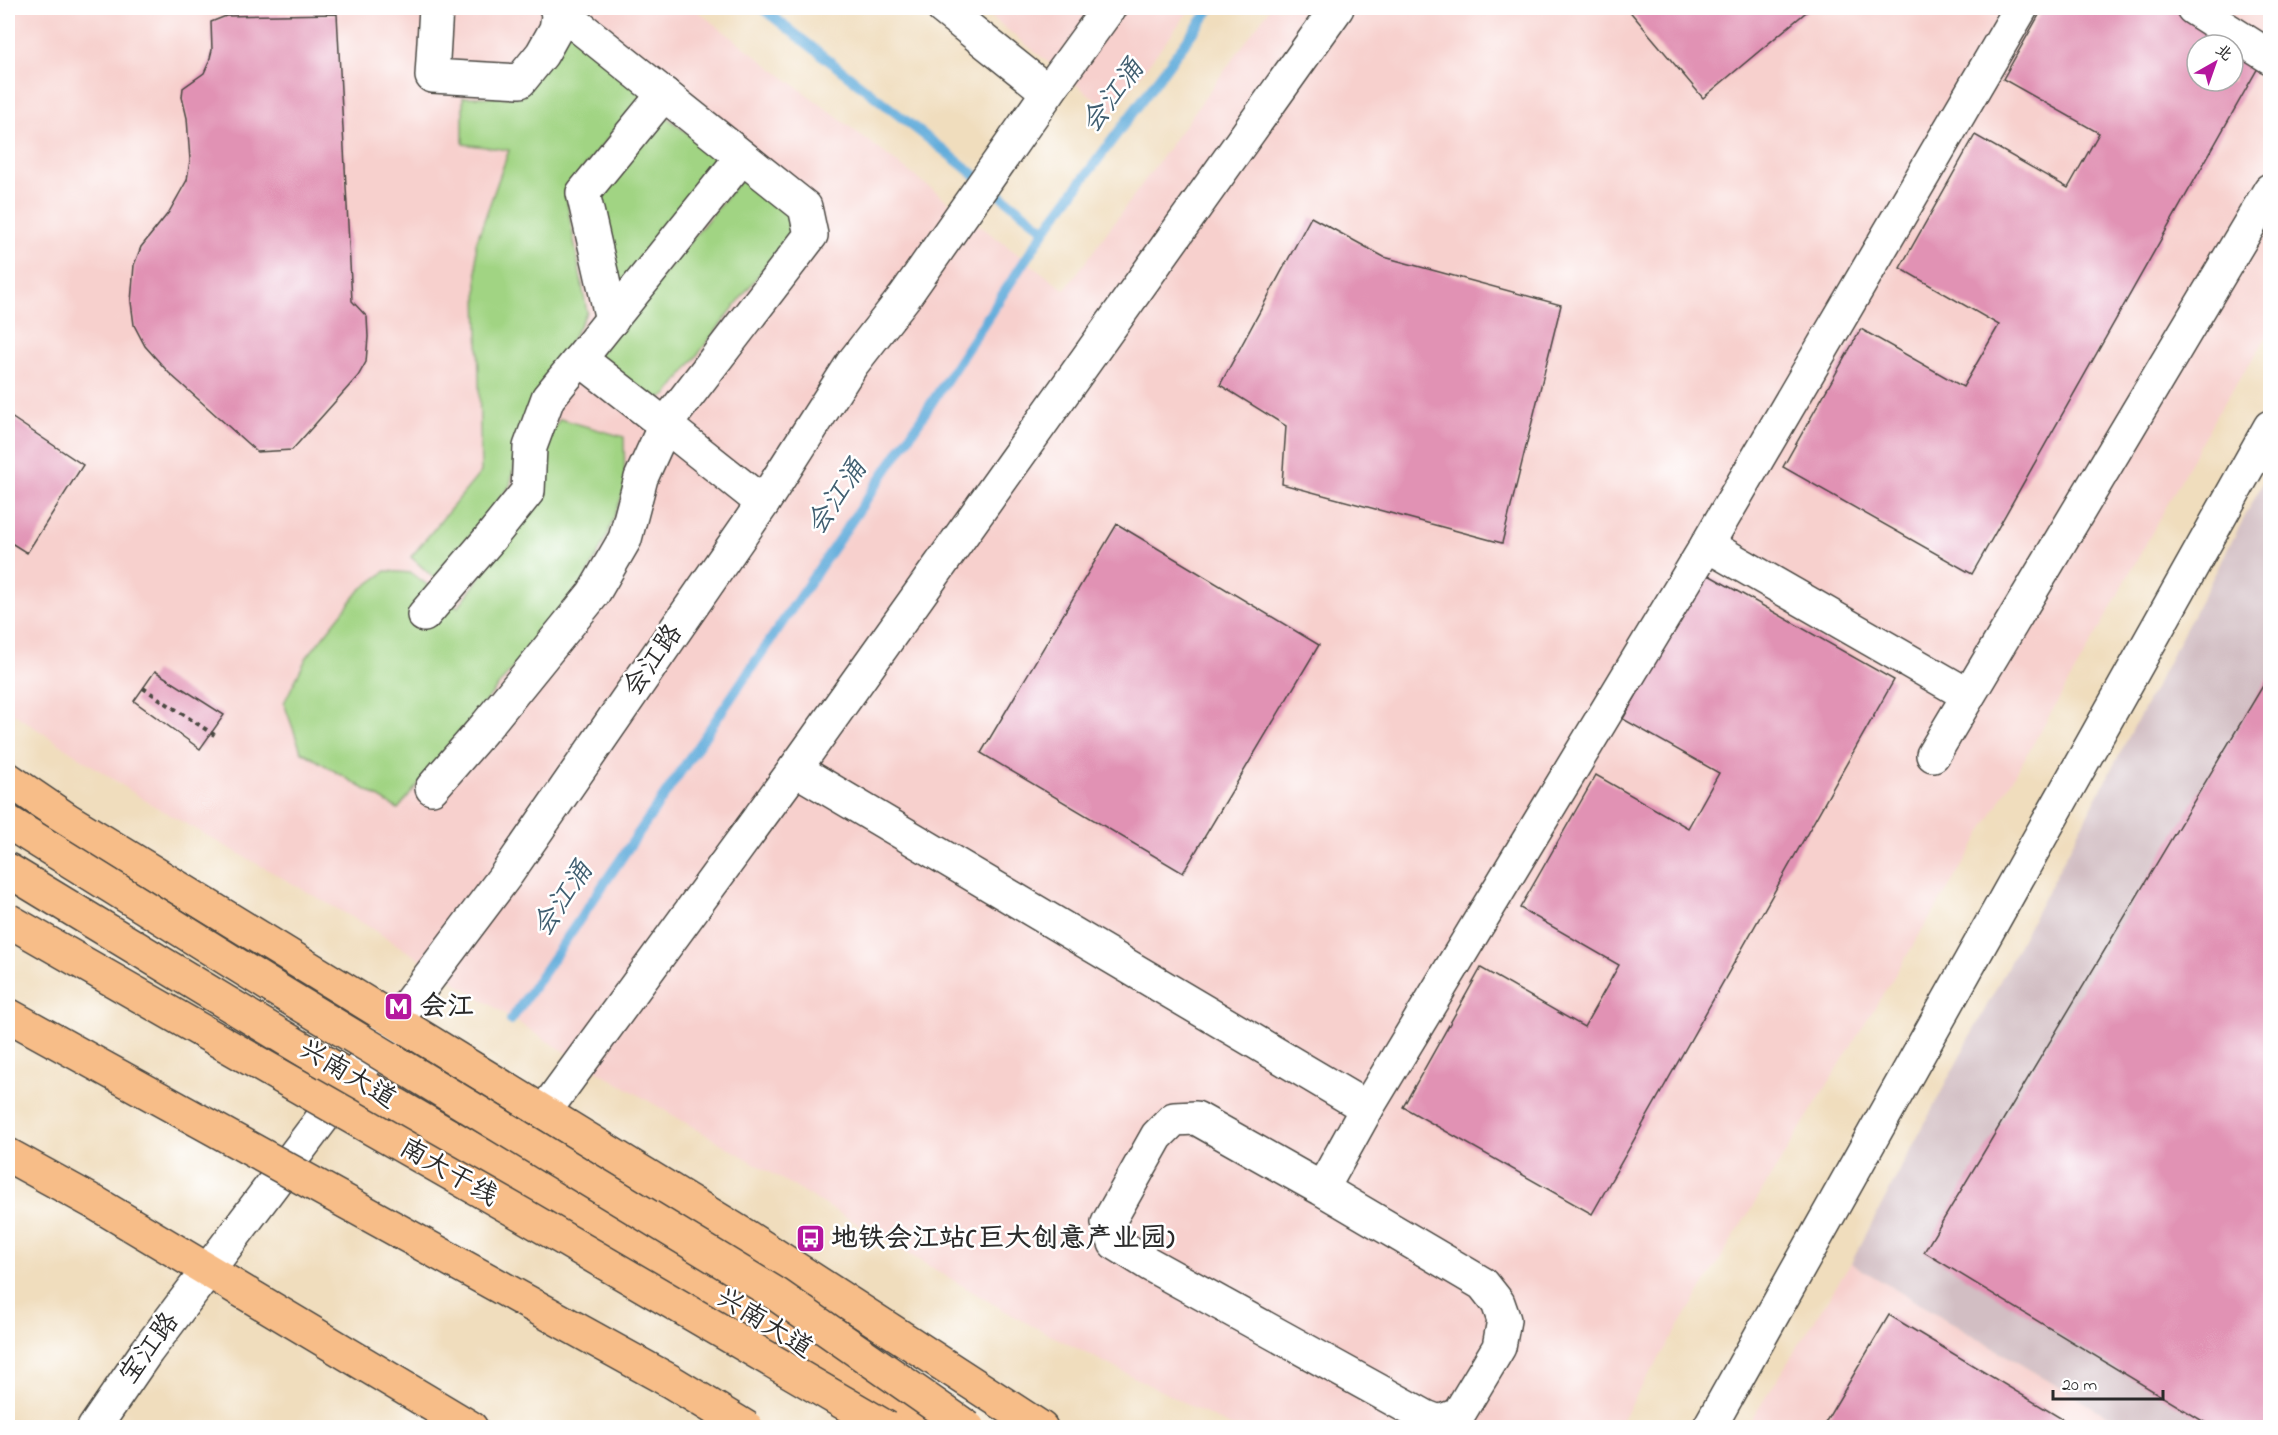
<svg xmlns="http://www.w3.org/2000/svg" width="2278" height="1435" font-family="'Indie Flower','LXGW WenKai TC',sans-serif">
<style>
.built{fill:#f7d0cd;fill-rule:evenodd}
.industrial{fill:#d2bec3}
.green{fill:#a1d483;stroke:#668057;stroke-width:1.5}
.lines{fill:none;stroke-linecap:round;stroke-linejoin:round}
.stream{stroke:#63addb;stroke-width:10}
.building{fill:#e192b4;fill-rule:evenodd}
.minor-casing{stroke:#494641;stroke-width:36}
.major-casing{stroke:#494641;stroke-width:36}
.path{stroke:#494641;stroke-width:4;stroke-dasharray:4.5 4.5;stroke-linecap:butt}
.minor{stroke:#fff;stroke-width:33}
.major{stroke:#f7bd88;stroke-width:33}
.highway-bridge-casing{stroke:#494641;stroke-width:36;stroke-linecap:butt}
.highway-bridge{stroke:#f7bd88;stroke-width:33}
.labels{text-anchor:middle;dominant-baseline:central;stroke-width:5;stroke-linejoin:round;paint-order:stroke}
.street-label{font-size:27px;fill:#2b2b2b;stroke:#fff}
.poi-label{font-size:27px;font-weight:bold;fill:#2b2b2b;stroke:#fff;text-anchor:start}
.water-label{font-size:28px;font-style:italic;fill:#415f71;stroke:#fff}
</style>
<rect width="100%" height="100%" fill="#fff"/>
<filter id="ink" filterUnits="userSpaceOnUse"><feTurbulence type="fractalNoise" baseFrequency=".0167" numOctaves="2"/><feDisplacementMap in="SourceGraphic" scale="12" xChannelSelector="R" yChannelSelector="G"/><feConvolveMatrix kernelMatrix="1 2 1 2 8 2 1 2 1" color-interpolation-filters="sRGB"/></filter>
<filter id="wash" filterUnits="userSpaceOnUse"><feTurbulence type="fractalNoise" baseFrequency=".008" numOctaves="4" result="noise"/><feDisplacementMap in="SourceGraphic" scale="24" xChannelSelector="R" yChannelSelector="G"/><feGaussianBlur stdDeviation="1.35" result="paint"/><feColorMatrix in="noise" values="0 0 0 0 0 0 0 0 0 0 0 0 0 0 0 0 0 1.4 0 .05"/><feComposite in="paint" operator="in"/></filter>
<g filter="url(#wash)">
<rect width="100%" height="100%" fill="#f0ddbd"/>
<g class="built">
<path d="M8,8h685l372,282 205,-282h1000v324l-52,80 -127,232 -123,212 -351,571h-385l-213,-108 -467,-275 -186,-119 -217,-122 -141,-93zM2197,45h36v36h-36z"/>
<polygon points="980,8 1191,8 1112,113"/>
<polygon points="1851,1263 2126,1427 1746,1428"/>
</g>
<polygon class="industrial" points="2270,469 2270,1427 2126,1427 1851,1263"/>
<g class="green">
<polygon points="568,29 645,93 565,191 587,312 523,426 510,486 435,579 411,557 481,472 476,243 509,150 463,144 463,97 521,97"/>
<polygon points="663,114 713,154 713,169 619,295 597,196"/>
<polygon points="746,173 787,206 791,222 789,235 667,395 654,400 593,360"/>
<polygon points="560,419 624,437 625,488 607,536 585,579 398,809 301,751 284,703 307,657 360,590 386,571 411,573 458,607 529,511 544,482 549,434"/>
</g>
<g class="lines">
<g class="stream">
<polyline points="762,8 1045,230"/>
<polyline points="511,1020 913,431 1045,230 1211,8"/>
</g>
</g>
<g id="blocks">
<g class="building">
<polygon points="1627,8 1811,8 1703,98"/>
<path d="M2043,8h150l75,42 -296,524 -189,-107 78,-138 102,58 36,-62 -99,-57 75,-133 93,53 31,-55 -96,-54zM2197,45h36v36h-36z"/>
<polygon points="337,14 352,301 367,317 368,337 366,362 358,376 292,450 257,452 169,373 145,346 134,325 131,302 134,265 141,247 169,212 187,180 190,160 187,118 182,97 183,88 204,73 209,62 212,50 211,22 226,16"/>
<polygon points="1311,217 1384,257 1561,305 1502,543 1282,484 1286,426 1220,385"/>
<polygon points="8,415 83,465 27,553 8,541"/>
<polygon points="1117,524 1319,645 1183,873 981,753"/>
<polygon points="1705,573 1894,680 1592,1214 1403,1107 1481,968 1584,1027 1619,965 1520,908 1596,775 1688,828 1719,773 1623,719"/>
<polygon points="155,671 224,715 200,749 134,701"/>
<polygon points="2270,674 2270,1428 2214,1428 1924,1252"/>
<polygon points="1889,1315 2077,1428 1822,1428"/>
</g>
</g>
</g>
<g filter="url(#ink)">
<use href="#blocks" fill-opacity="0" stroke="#494641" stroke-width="1.5"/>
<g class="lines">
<defs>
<g id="minor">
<polyline points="436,8 432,76 520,81 542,54 556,29 559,10"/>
<polyline points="556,8 805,207 811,235 665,425 763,503"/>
<polyline points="943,8 1048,92"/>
<polyline points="2193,8 2270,57"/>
<polyline points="612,320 583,193 664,94"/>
<polyline points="1707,545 2021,8"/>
<polyline points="424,615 487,542 528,491 530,447 548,398 580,359"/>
<polyline points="1933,755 2270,190"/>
<polyline points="795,769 1367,1108 1707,545 1968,695"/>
<polyline points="432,788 486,726 593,594 625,539 641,478 665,425 580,359 742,157"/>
<polyline points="544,1112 795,769 1337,8"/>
<polyline points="1322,1189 1483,1284 1498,1303 1504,1320 1499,1347 1458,1415 1439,1422 1426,1417 1149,1264 1115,1243 1108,1223 1157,1136 1174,1119 1196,1118 1322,1189 1367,1108"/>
<polyline points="94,1428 147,1351 506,875 763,503 852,364 905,296 1048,92 1109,8"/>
<polyline points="1709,1428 2270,427"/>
</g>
<g id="major">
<polyline points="8,779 68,820 747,1237 1041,1428"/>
<polyline points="8,870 352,1079 599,1223 933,1428"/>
<polyline points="8,1155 97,1204 471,1428"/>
</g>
</defs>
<use href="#minor" class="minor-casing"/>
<use href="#major" class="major-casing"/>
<polyline class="path" points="143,688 216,736"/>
<use href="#minor" class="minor"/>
<use href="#major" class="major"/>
<defs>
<g id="highway-bridge">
<polyline points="8,822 282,993 776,1294 968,1428"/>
<polyline points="8,920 523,1215 887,1428"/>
<polyline points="8,1015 670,1381 747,1428"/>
</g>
</defs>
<use href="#highway-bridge" class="highway-bridge-casing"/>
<use href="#highway-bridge" class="highway-bridge"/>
</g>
</g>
<defs>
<symbol id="metro-square" viewBox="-11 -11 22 22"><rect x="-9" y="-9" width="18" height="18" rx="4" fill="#b5179e" stroke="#fff"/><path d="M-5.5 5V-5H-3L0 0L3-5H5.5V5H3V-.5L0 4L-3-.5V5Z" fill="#fff"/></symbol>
<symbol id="bus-square" viewBox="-11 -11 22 22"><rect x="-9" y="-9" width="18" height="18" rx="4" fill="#b5179e" stroke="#fff"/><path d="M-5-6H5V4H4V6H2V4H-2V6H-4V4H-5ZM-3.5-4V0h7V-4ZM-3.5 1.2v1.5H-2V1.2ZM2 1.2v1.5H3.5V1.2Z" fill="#fff"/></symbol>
</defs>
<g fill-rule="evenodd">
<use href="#metro-square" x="382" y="990" width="33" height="33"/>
<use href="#bus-square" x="794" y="1222" width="33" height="33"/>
</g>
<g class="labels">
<g class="street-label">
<text transform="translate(654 661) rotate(-55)">会江路</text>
<text transform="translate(347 1075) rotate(31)">兴南大道</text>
<text transform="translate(448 1173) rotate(30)">南大干线</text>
<text transform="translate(764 1324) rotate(32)">兴南大道</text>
<text transform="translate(150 1349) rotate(-54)">宝江路</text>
</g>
<g class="poi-label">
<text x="420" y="1007">会江</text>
<text x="831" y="1239">地铁会江站(巨大创意产业园)</text>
</g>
<g class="water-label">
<text transform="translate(1114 97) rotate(-53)">会江涌</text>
<text transform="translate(838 498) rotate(-56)">会江涌</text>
<text transform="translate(564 900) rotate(-56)">会江涌</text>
</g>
</g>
<rect width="2278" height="1435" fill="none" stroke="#fff" stroke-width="30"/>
<g transform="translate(2215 63) rotate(40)"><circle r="28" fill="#ffffff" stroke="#aaaaaa" stroke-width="1.5"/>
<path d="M0-4.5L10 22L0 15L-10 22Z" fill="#b5179e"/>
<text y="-9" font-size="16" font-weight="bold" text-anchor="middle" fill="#2b2b2b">北</text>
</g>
<path d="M2053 1390v9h110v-9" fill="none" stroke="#2b2b2b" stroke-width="3"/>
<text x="2062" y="1390" font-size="18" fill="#2b2b2b" stroke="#ffffff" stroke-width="4.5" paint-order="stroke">20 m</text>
</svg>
